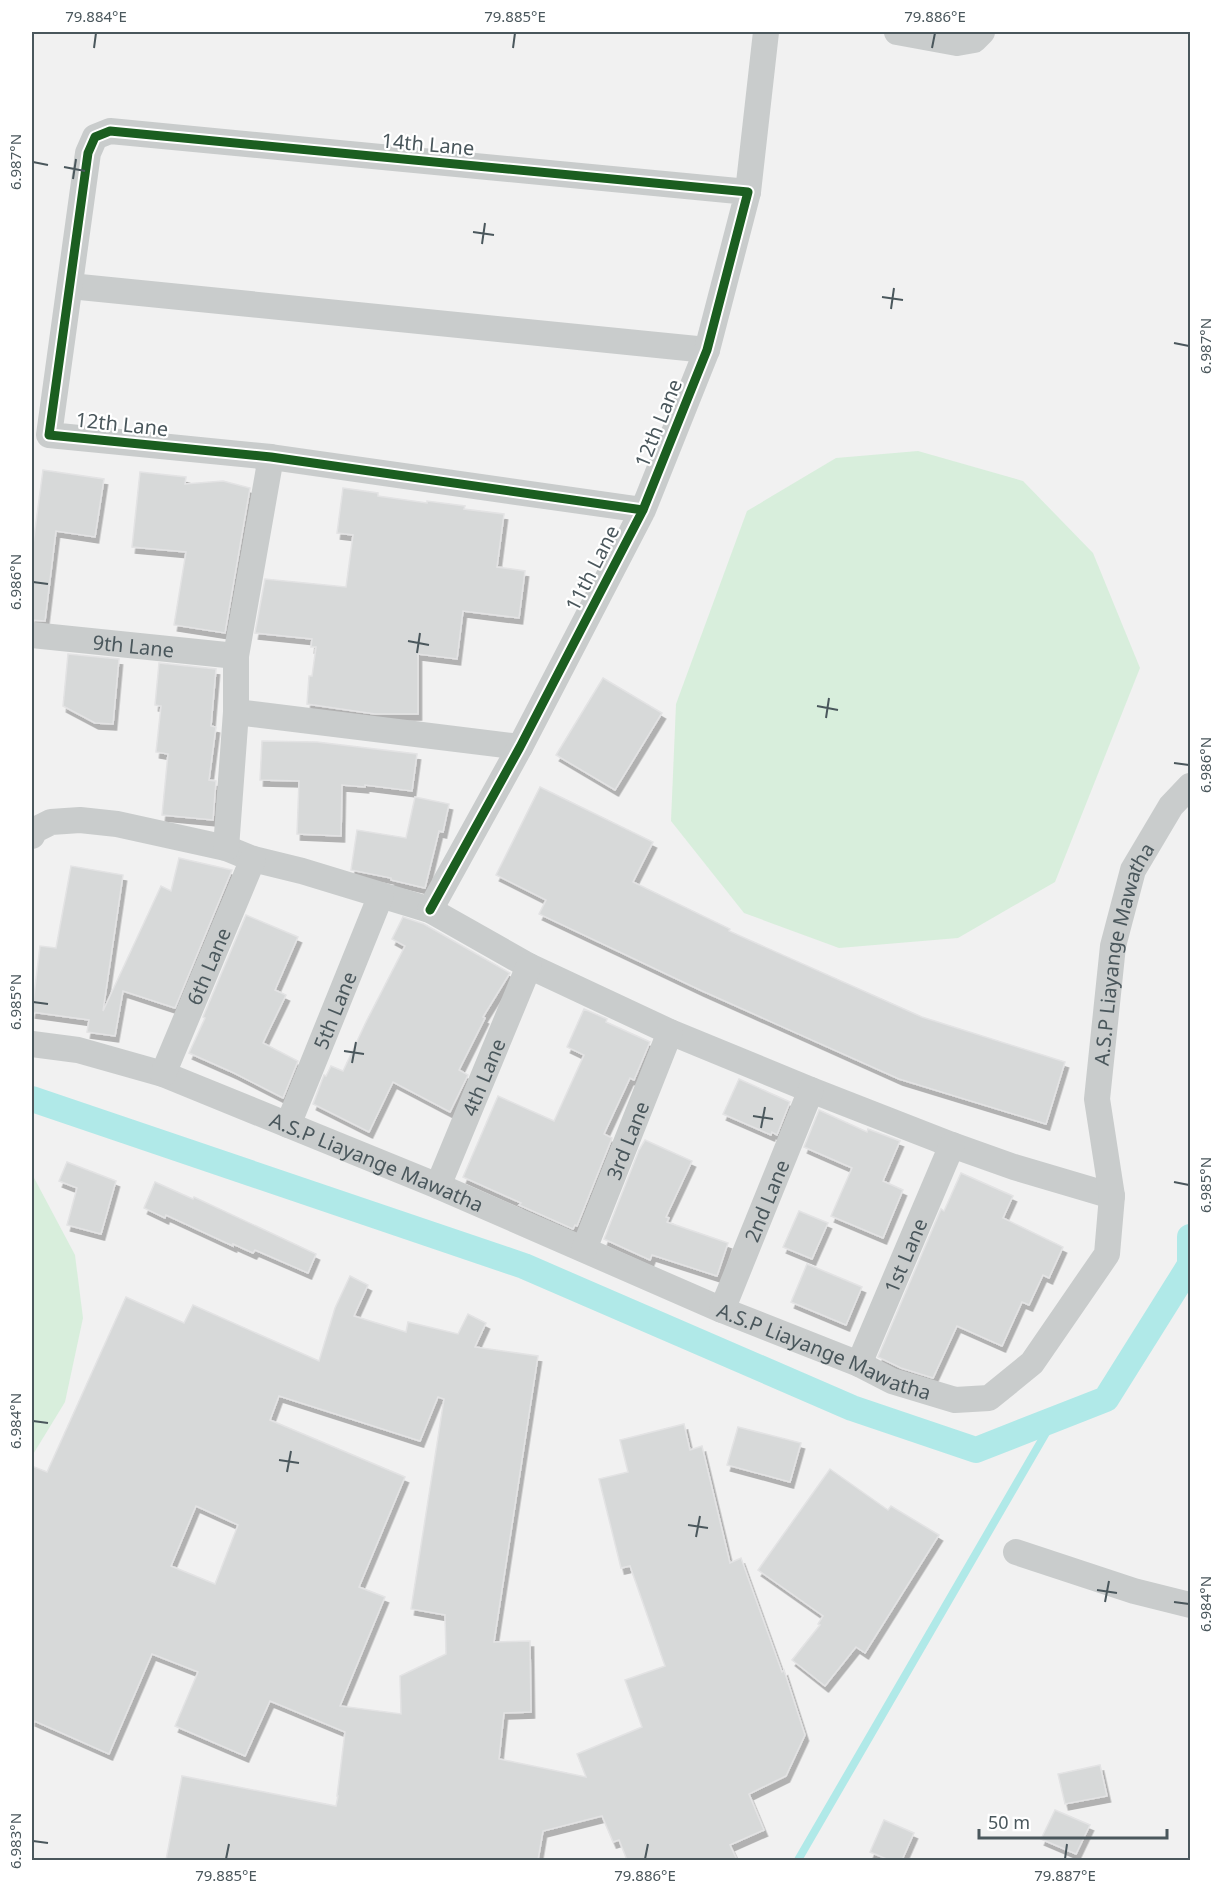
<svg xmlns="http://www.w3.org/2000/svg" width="1222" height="1892" font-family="'Noto Sans',sans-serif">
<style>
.green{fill:#d8eedc}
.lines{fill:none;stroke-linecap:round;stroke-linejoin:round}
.stream{stroke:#b0e9e8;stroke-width:8}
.canal{stroke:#b0e9e8;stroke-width:26}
.building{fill:#d7d9d9;stroke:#e3e3e4;stroke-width:1.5;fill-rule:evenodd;filter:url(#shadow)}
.street{stroke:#c9cccc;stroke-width:26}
.cycleway-casing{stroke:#fff;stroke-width:13}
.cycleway{stroke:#1b5e20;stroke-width:9}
.ticks{fill:none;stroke:#4a575c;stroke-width:2}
.labels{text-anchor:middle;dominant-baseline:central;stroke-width:4.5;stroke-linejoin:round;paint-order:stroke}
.street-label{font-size:20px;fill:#4a575c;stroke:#fff}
.neatline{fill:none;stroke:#4a575c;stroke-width:2}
.ticks-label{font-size:15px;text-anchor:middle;fill:#4a575c}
</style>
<defs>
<filter id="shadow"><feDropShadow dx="3.5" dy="6" stdDeviation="0" flood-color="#0004"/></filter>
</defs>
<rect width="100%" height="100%" fill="#f1f1f1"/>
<g class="green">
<polygon points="918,451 1023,481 1093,553 1140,668 1055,882 958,938 839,948 744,913 671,821 676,704 747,511 836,458"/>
<polygon points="32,1174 75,1255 83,1318 65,1402 32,1456"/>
</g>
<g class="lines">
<polyline class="stream" points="798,1860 1054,1419"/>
<polyline class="canal" points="32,1099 524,1266 852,1408 976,1450 1106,1399 1190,1265 1190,1237"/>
</g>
<g class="building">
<polygon points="43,470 104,479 95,537 56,531 45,621 32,620 32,552"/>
<polygon points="140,472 186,477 185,484 223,481 250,488 225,633 174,625 186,552 132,547"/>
<polygon points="343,488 378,493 378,496 427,503 427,501 465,506 464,509 504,514 497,567 525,571 519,618 463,611 457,659 418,654 418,714 375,714 307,704 309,676 312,676 316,647 311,647 312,639 255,633 265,579 346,587 353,535 337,533"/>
<polygon points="68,654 119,659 113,724 95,723 63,706"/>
<polygon points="159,663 216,669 211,726 216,727 209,780 216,781 213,820 162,815 168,754 156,752 161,706 155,705"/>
<polygon points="603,678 662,713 615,790 556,755"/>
<polygon points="262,741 317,742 417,754 412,791 365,785 365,787 342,785 341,836 297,834 299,781 260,780"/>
<polygon points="540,787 653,842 633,882 730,929 729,931 922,1017 1065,1062 1046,1124 899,1079 700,990 539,914 546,900 496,875"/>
<polygon points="415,797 449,804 443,832 439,831 425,888 391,880 391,878 351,870 357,830 406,838"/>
<polygon points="179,858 232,870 175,1008 123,991 115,1036 87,1032 89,1020 32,1012 40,946 56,948 71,866 123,875 103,1011 161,886 171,891"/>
<polygon points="246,915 298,937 275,990 286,995 263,1043 298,1061 283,1098 234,1073 189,1053 205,1018 203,1017"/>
<polygon points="403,917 424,924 510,973 483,1017 485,1018 459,1070 468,1075 450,1112 393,1082 369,1132 313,1104 324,1075 326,1076 331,1066 343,1071 366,1022 405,946 392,939"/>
<polygon points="584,1009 607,1019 606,1022 650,1042 634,1080 630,1078 604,1134 612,1138 577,1226 575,1225 573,1229 519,1205 521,1203 463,1177 498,1096 554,1121 584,1055 567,1047"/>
<polygon points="739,1079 790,1102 777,1135 772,1132 771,1135 723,1114"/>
<polygon points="819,1110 867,1132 868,1129 900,1141 883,1181 903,1190 883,1238 831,1216 852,1168 804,1147"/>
<polygon points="645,1140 692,1161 666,1217 669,1218 667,1222 728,1243 717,1276 652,1255 650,1260 604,1239 639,1150"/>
<polygon points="67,1162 116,1181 101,1234 67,1225 77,1188 59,1181"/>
<polygon points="961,1173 1013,1196 1003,1218 1063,1247 1049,1278 1043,1275 1029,1305 1022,1302 1002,1346 957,1326 933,1378 901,1368 878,1357 941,1209 944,1211"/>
<polygon points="155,1182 193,1199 194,1197 316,1254 308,1273 255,1250 253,1253 233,1244 233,1246 166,1215 165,1218 144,1208"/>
<polygon points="799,1211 828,1223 812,1259 783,1247"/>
<polygon points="807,1264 862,1287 846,1325 791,1302"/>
<path d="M350,1276l18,9 -14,31 52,16 2,-10 50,12 10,-20 18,9 -11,24 63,9 -44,286 36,-1 1,71 -27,1 -5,46 87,18 -9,-23 65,-27 -17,-47 40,-14 -35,-100 -9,2 -22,-89 29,-7 -8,-32 64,-16 6,26 12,-4 28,117 11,-5 41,114 2,-2 21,65 -19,41 -37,18 15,36 -34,15 7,15h-110l-8,-20 -6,2 -11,-26 -59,15 -5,29h-372l16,-84 154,30 2,-10h-1l8,-64 -75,-31 -25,55 -70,-30 23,-54 -46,-18 -43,100 -77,-34v-254l15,6 79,-175 58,26 9,-18 126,56 16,-53zM279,1396l141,45 18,-44 6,2 -33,210 34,6 1,39 -46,22 1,38 -61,-8 45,-109 -26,-10 46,-110 -135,-57zM196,1506l42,19 -23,59 -44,-18z"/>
<polygon points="738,1427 801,1443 790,1482 727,1465"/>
<polygon points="830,1469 888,1510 891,1506 939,1535 865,1653 856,1647 825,1686 792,1660 820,1625 818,1624 823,1616 758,1570"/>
<polygon points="1100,1765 1107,1796 1065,1804 1058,1774"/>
<polygon points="1055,1810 1090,1825 1076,1854 1041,1839"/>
<polygon points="884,1820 914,1833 902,1860 889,1860 870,1852"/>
</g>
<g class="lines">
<g class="street">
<polyline points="897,32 957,43 974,40 982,32"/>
<polyline points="748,192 766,32"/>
<polyline points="70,286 707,350"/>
<path id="s1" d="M32,635l204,21"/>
<polyline points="236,712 520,747"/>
<polyline points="32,836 35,830 51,822 80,820 117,824 226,848 253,859 302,871 430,910 529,966 670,1032 811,1090 952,1145 1014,1167 1112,1196"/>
<polyline points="226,848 236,712 236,656 271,457"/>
<polyline points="430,910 520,747 643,510 707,350 748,192 110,131 95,137 88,153 49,435 271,457 643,510"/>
<path id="s2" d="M32,1044l46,6 85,24 275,112 284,124 137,54 33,17 63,19 34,-2 43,-35 75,-109 5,-58 -15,-97 16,-153 20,-76 38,-64 19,-20"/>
<path id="s3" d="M163,1074l90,-215"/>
<path id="s4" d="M288,1125l93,-230"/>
<path id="s5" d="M438,1186l91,-220"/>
<path id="s6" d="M584,1249l86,-217"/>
<path id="s7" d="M722,1310l89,-220"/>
<path id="s8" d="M859,1364l93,-219"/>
<polyline points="1016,1552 1134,1591 1190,1605"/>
</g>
<defs>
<polyline id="cycleway" points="430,910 520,747 643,510 707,350 748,192 110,131 95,137 88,153 49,435 271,457 643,510"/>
</defs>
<use href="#cycleway" class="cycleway-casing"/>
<use href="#cycleway" class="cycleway"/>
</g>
<path class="ticks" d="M94,48l2,-15M513,48l2,-15M932,48l3,-15M33,162l15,3M64,167l21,4M73,179l3,-20M473,232l21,3M482,244l3,-21M882,297l21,3M891,309l3,-21M1174,343l15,3M33,582l15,2M408,641l21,4M417,653l3,-20M817,706l21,4M826,718l3,-20M1174,763l15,2M33,1002l15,2M344,1051l20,3M352,1063l4,-21M753,1116l20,3M761,1128l4,-21M1174,1182l15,3M33,1421l15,2M279,1460l20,3M287,1472l4,-21M688,1525l20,3M696,1537l4,-21M1097,1590l20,3M1105,1602l4,-21M1174,1602l15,2M33,1841l15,2M226,1859l3,-15M645,1859l3,-15M1065,1859l2,-15"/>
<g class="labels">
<g class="street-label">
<text transform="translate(428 144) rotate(5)">14th Lane</text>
<text transform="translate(658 423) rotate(-68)">12th Lane</text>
<text transform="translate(122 424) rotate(6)">12th Lane</text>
<text transform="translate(592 568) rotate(-63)">11th Lane</text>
<text stroke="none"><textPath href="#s1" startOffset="102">9th Lane</textPath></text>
<text stroke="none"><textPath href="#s2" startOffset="1518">A.S.P Liayange Mawatha</textPath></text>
<text stroke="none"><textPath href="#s3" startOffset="117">6th Lane</textPath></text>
<text stroke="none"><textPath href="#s4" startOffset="124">5th Lane</textPath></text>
<text stroke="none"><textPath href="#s5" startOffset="118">4th Lane</textPath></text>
<text stroke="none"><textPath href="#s6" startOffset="117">3rd Lane</textPath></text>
<text stroke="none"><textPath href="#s2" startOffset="366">A.S.P Liayange Mawatha</textPath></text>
<text stroke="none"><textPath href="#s7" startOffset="118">2nd Lane</textPath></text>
<text stroke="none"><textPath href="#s8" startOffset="118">1st Lane</textPath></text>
<text stroke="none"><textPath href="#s2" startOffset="852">A.S.P Liayange Mawatha</textPath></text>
</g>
</g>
<rect width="1222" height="1892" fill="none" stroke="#ffffff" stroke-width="66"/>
<path d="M979 1829v9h188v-9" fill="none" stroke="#4a575c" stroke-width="3"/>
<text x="988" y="1829" font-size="18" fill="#4a575c" stroke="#ffffff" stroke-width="4.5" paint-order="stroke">50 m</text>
<rect x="33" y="33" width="1156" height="1826" class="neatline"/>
<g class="ticks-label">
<text x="96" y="22">79.884°E</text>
<text x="515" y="22">79.885°E</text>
<text x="935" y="22">79.886°E</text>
<text transform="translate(16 162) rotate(-90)" y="5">6.987°N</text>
<text transform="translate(1206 346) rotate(-90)" y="5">6.987°N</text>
<text transform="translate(16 582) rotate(-90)" y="5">6.986°N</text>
<text transform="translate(1206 765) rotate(-90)" y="5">6.986°N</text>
<text transform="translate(16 1002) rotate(-90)" y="5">6.985°N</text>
<text transform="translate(1206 1185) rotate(-90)" y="5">6.985°N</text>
<text transform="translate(16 1421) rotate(-90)" y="5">6.984°N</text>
<text transform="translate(1206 1604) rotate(-90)" y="5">6.984°N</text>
<text transform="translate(16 1841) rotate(-90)" y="5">6.983°N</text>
<text x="226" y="1881">79.885°E</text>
<text x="645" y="1881">79.886°E</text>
<text x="1065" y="1881">79.887°E</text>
</g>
</svg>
